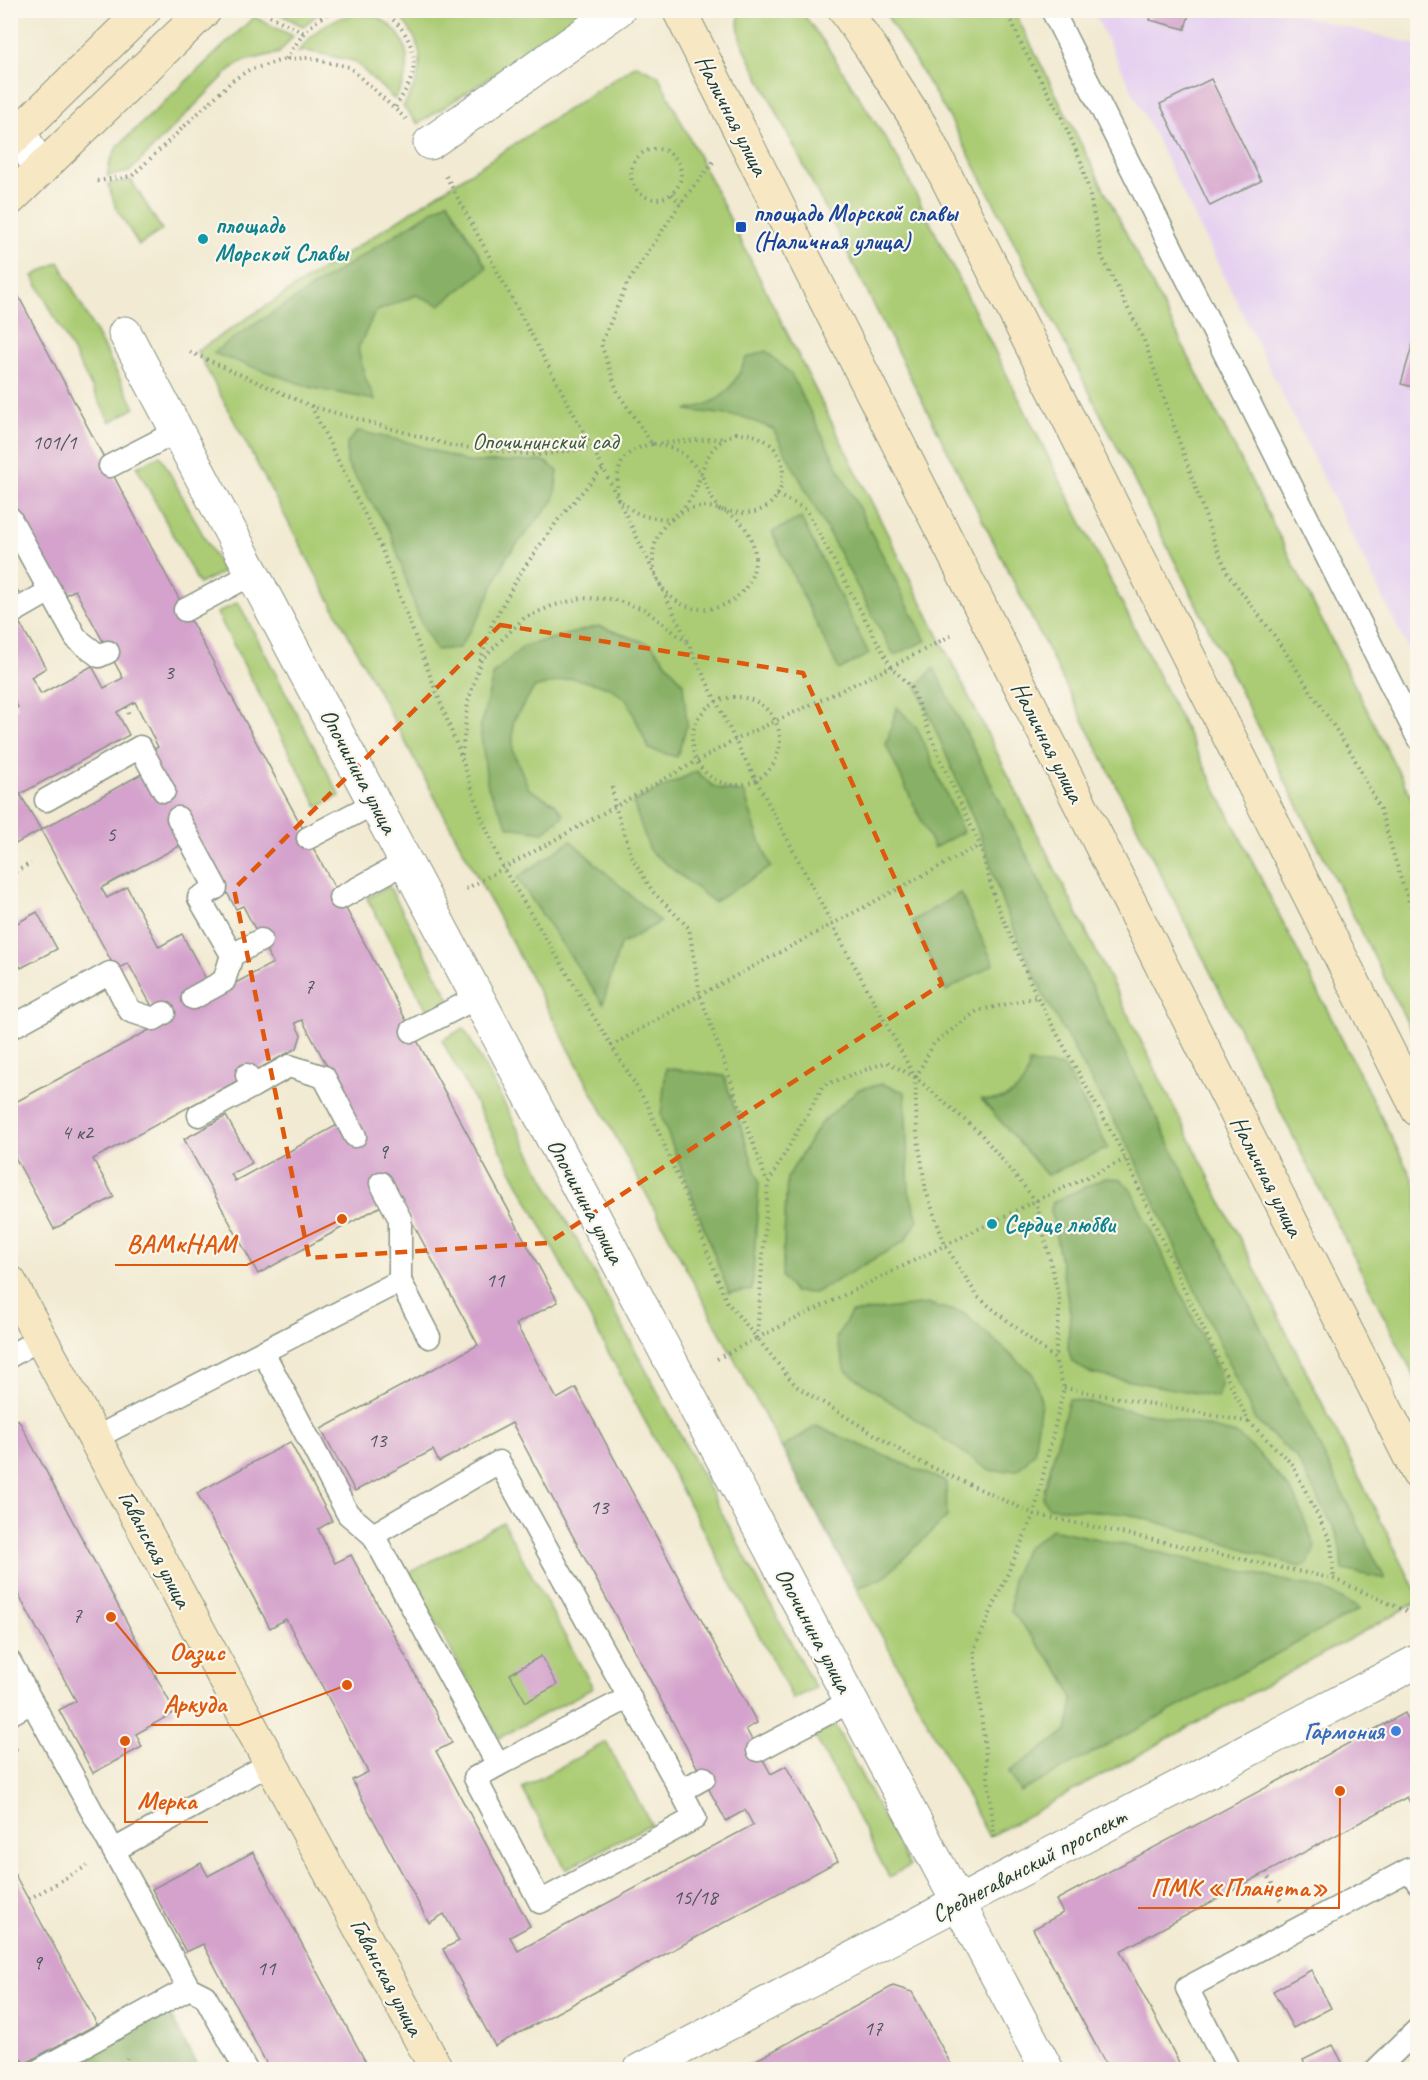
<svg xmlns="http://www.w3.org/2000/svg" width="1428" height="2080" font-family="Caveat,sans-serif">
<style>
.built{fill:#e6d2f0}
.green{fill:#abcc74;stroke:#658454;stroke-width:1.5}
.forest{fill:#88b066;stroke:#54764d;stroke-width:1.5}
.building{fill:#d4a2cc;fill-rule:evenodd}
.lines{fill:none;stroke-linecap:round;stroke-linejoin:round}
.lane-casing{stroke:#889483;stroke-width:25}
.street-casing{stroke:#889483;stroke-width:35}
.secondary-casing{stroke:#889483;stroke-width:35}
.path{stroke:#889483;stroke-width:4;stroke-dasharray:1.5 4.5;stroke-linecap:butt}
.lane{stroke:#fff;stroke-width:22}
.street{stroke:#fff;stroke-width:33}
.secondary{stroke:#f7e8c3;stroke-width:33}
.marked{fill:none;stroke:#de580e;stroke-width:4.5;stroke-dasharray:12 8;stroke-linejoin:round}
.transit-dot{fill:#1a4fb4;stroke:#fbf7ec;stroke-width:2}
.culture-dot{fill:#0f9aa8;stroke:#fbf7ec;stroke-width:2}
.shop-dot{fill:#3f7fe0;stroke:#fbf7ec;stroke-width:2}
.labels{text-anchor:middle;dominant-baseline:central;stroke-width:4.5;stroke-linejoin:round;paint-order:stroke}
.number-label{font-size:21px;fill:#4c565a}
.street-label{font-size:24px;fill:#1f3d34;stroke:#fbf7ec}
.transit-label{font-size:24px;font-weight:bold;fill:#164399;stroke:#fbf7ec;text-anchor:start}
.culture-label{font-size:24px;font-weight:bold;fill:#0d838f;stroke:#fbf7ec;text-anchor:start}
.park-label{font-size:24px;fill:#3b5a41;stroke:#fbf7ec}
.shop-label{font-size:24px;font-weight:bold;fill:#366cbe;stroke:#fbf7ec;text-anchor:end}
.leader{fill:none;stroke:#de580e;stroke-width:2}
.callout-dot{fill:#de580e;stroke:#fbf7ec;stroke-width:2}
.callout-label{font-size:26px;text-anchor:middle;font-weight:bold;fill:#de580e;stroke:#fbf7ec;stroke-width:4.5;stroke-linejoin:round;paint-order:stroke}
</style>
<rect width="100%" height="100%" fill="#fbf7ec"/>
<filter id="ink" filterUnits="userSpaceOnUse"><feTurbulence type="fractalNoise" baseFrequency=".0167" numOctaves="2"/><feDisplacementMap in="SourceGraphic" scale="12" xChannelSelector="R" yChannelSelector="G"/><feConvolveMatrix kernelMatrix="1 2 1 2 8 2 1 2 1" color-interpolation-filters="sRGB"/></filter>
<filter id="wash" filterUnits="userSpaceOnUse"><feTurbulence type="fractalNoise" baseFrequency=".008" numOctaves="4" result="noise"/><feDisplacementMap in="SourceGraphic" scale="24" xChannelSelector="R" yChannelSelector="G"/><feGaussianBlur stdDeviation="1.35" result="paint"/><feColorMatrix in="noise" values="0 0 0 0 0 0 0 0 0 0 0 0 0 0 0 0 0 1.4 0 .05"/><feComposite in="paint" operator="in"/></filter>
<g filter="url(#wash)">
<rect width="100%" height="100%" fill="#f2ead2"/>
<polygon class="built" points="1093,11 1282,11 1417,45 1417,667"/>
<g class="green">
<polygon points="274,11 322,11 303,26"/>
<path d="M394,11h186l-8,11 -15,12 -139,90 -15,-17c24,-38 24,-64 -9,-96z"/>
<path d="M742,11h59l25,34 70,110 521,1033v194l-656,-1301c-8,-16 -32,-55 -19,-70z"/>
<polygon points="884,11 1014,11 1417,809 1417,1042 988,191 948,115"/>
<path d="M357,14c9,1 20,1 27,7 29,19 29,52 10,78l-40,-38 -47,-10 -9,1c18,-23 30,-33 59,-38z"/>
<polygon points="254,17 293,36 279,53 244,61 231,69 129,172 107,176 110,162 117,147"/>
<polygon points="636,65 658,75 1417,1593 1417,1602 989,1837 197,351"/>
<polygon points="131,180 162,230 139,245 116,208 108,184"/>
<polygon points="59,262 135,408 110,422 33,276"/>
<polygon points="160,455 223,572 199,584 137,467"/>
<polygon points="238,602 340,796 318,807 217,613"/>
<polygon points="389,886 450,1000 428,1012 367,898"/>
<polygon points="464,1028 815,1688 793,1699 442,1040"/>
<polygon points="503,1522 593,1688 499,1738 409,1573"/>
<polygon points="835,1725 909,1866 889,1877 815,1736"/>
<polygon points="606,1742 651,1824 566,1869 522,1788"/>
</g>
<g class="forest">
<polygon points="448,201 487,268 440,305 416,295 375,312 358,349 365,377 375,400 313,388 213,353 244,331"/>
<path d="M766,351l25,23 135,267 -32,14 -121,-226 -30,-12 -57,-7c35,-7 47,-19 60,-52z"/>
<polygon points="358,431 411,443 467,462 544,461 558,471 554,500 507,556 480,615 459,648 436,650 420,621 390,531 347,464 347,443"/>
<polygon points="801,518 869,654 839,670 772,532"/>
<polygon points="599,626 652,645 683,683 687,725 677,757 649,749 627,700 609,687 571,678 534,688 513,721 513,751 529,789 554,803 564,815 544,832 509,827 488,788 480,728 494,673 524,646"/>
<polygon points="934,668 1385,1579 1343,1570 1338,1536 1296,1457 1255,1420 1132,1153 1044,996 1002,902 984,844 917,686"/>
<polygon points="897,707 917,728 963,832 934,848 886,745"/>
<path d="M697,771c18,20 22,19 47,21l14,44 13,31 -57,35 -64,-51 -17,-49z"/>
<polygon points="571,841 660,922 620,945 603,1004 517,878"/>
<polygon points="960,893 994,964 946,991 912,921"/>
<path d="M1029,1063l35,4 44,81 -61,27 -66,-76c25,5 46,-10 48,-36z"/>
<polygon points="666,1068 724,1076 759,1182 752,1290 729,1293 661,1116"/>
<polygon points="882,1084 905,1092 909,1191 918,1220 905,1241 815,1293 794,1292 782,1277 787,1178 819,1125 859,1089"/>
<polygon points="1105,1178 1120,1179 1130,1188 1219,1372 1221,1385 1217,1397 1092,1374 1072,1362 1068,1348 1070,1312 1051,1210 1053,1202"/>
<polygon points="928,1304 963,1313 1033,1374 1041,1401 1034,1453 1018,1470 990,1471 846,1371 836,1338 851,1313"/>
<polygon points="1069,1399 1167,1417 1236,1434 1259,1454 1295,1496 1315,1547 1308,1564 1299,1567 1199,1534 1128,1514 1048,1507 1043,1499 1044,1491"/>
<polygon points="816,1426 946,1482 947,1517 883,1578 857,1588 782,1448"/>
<polygon points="1052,1529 1323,1589 1360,1609 1020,1792 1009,1772 1067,1731 1073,1700 1064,1677 1011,1611 1012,1579 1025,1549"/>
<polygon points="167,2009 199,2069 55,2070"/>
</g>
<g id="blocks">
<g class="building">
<polygon points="1153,10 1190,10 1185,29 1150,20"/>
<polygon points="1211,79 1261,181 1210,206 1160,104"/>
<path d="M10,280l154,291 394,731 -42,22 41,75 19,-11 181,335 -11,6 25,45 15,-8 52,95 -343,185 -52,-97 16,-8 -15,-27 -15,9 -77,-143 16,-8 -40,-75 -42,-78 -16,9 -73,-135 93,-51 42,79 -14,8 17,34 16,-8 101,188 -16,8 94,175 -20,11 8,14 235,-126 -8,-15 -19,11 -214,-398 -73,39 -6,-12 -78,41 -34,-62 157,-84 -89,-166 -6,26 -125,69 -74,-135 42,-23 26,47 -21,11 4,7 104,-57 24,8 -61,-112 -7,3 6,12 -4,13 -204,111 21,38 -60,32 -44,-81v-43l158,-85 -14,-10 -26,-47 -12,7 -75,-140 -31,17v-137l8,-3 -8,-13v-67l9,-5 27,46 -15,9 10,17 51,-28 12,22 19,-10 -48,-88 -12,6 -53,-100zM135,702l23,45 -7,4 -6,21 -104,58 -21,-36 109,-59 -12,-23zM185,815l51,94 7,-3 30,57 -77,41 11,-23 -25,-47 -23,13 -32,-60 -20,11 -6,-10 82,-44z"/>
<polygon points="1417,329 1418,329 1418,388 1401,384"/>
<polygon points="10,579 19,593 10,597"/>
<polygon points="37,912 57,949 21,968 10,949 10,927"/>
<polygon points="18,1419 175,1712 136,1734 142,1747 93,1773 59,1710 76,1701 10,1579 10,1424"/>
<polygon points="541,1656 557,1685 526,1702 510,1674"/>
<polygon points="1405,1713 1411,1726 1418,1722 1418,1817 1407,1797 1120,1951 1183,2070 1109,2070 1033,1929 1063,1913 1056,1900"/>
<polygon points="253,1852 269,1883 370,2070 270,2070 203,1944 186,1952 152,1889 201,1863 208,1876"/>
<polygon points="10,1866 97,2024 24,2064 10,2040"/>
<polygon points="1311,1970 1331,2008 1293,2028 1273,1991"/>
<polygon points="893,1986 912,1992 954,2070 738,2070"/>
<polygon points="1333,2045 1343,2064 1334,2070 1308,2070 1303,2060"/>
</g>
</g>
</g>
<g filter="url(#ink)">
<use href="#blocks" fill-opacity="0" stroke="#889483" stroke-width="1.5"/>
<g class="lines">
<defs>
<g id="lane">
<polyline points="1052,10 1418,738"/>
<polyline points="110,466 178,431"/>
<polyline points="10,518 76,638 99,656 108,652"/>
<polyline points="185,610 254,573"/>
<polyline points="10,614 50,591"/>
<polyline points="46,800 140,747 164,791"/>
<polyline points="178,818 216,888 199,898 232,955"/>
<polyline points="308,838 375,803"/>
<polyline points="340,898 406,862"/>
<polyline points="193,998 224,981 232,955 261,940"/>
<polyline points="10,1028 110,973 130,1011 154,1019 164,1013"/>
<polyline points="412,1031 478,997"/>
<polyline points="247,1075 253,1086 289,1066 324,1077 355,1136"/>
<polyline points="199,1115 253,1086"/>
<polyline points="400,1281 429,1337"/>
<polyline points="263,1352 348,1514 373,1535 498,1765 475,1778 540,1902 695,1818 681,1791 704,1778"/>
<polyline points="10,1356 41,1338"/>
<polyline points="95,1438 400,1281 400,1219 381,1183"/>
<polyline points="373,1535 499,1462 681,1791"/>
<polyline points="10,1662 189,1988"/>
<polyline points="10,1714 32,1702"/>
<polyline points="758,1750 851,1701"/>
<polyline points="498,1765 630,1697"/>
<polyline points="114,1850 271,1763"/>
<polyline points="40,2070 189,1988 205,1996 246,2070"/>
<polyline points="1229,2070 1187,1988 1410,1869 1418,1883"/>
<polyline points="1376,2070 1418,2029"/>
</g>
<g id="street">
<polyline points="20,132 40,170"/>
<polyline points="430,143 618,10"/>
<polyline points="125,333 1047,2070"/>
<polyline points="640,2070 1418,1661"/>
</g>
<g id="secondary">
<polyline points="679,10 1418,1473"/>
<polyline points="845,10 873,51 920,125 1418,1110"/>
<polyline points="10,141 144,10"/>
<polyline points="10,199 205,10"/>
<polyline points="10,1282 437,2070"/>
</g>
</defs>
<use href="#lane" class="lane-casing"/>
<use href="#street" class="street-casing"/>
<use href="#secondary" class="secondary-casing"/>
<g class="path">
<polyline points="259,10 304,33"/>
<path d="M378,10c24,11 41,38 34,65 -3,12 -11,22 -17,33"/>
<polyline points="1007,10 1023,48 1061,116 1081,162 1089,191 1102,257 1144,340 1214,541 1228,574 1274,635 1352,754 1380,809 1403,886 1418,925"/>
<path d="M286,59c12,-19 27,-41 50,-49"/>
<circle cx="656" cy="174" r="25"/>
<polyline points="713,162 680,204 627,284 601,344 618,393 652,444 723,438"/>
<polyline points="446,176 603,468 687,640"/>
<polyline points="97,181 132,176 233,80 249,70 286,59 308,58 349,67 406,119"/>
<polyline points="672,194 680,204"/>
<polyline points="190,352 311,406 453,446 538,455 592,448"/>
<polyline points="311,406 380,545 461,756 481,816 503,868 647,1104 692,1211 726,1301 757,1338 1027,1205 1126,1159"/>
<path d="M736,433c65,0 58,81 8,80 -8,0 -16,-2 -24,-3l-9,-13 -10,-24c7,-20 14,-31 35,-40z"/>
<path d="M652,444c28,4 31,8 49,29 -5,21 -13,32 -29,46 -28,-2 -32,-1 -54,-20 -3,-30 2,-49 34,-55z"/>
<polyline points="777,495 806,509 891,667 911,687 941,761 980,845 995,900 1037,997 1126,1159 1182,1285 1249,1422 1292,1464 1331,1542 1334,1579"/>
<circle cx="704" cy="558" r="51"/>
<polyline points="480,661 524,618 552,606 581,598 612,599 644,609 688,643 735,740 832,924 915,1077 917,1133 926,1191 945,1245 978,1297 1055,1359 1064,1388 1034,1514 974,1650 995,1841"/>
<circle cx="736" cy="741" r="44"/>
<polyline points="126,707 130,718"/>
<polyline points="462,755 468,702 492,624 521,572 558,520 603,468"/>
<polyline points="612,787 615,806 633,859 653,892 689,928 700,995 767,1182"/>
<polyline points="10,875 31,863"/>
<polyline points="466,889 735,740 891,667 952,635"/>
<polyline points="611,1046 700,995 980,845"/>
<polyline points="916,1077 934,1043 977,1011 1037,997"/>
<polyline points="757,1338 768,1183 824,1085 887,1062 915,1077 981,1134 1036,1201 1060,1302 1055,1359"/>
<polyline points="717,1359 757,1338 796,1386 916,1460 1034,1514 1334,1579 1413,1614"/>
<polyline points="1064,1388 1249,1422"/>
<polyline points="10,1749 22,1750"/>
<polyline points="1266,1872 1282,1903"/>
<polyline points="29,1899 87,1866"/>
<polyline points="123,2070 127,2058"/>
</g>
<use href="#lane" class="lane"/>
<use href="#street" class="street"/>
<use href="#secondary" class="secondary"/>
</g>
</g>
<path class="marked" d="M500,625l303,48 139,311 -394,259 -239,15 -75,-369z"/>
<rect class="transit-dot" x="735" y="221" width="12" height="12" rx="3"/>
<g class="culture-dot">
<circle cx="203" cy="239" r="6"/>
<circle cx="992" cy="1224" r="6"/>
</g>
<circle class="shop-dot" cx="1396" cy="1731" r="6"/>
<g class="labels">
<g class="number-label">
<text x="54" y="442">101/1</text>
<text x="169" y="672">3</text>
<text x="111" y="834">5</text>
<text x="309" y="986">7</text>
<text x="77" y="1132">4 к2</text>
<text x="383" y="1151">9</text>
<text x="495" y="1280">11</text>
<text x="377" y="1440">13</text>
<text x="599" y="1507">13</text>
<text x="77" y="1615">7</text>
<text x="695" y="1897">15/18</text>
<text x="37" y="1962">9</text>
<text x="266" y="1968">11</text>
<text x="873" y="2028">17</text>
</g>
<g class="street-label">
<text transform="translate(732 115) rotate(63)">Наличная улица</text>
<text transform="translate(1048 742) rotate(63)">Наличная улица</text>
<text transform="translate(359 771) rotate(62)">Опочинина улица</text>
<text transform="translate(1267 1176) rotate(63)">Наличная улица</text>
<text transform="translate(586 1201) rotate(62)">Опочинина улица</text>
<text transform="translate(155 1549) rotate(62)">Гаванская улица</text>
<text transform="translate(814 1630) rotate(62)">Опочинина улица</text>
<text transform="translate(1029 1865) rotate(-28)">Среднегаванский проспект</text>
<text transform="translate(387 1977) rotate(62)">Гаванская улица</text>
</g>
<g class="transit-label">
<text x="753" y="213">площадь Морской славы<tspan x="753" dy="28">(Наличная улица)</tspan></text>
</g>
<g class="culture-label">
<text x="215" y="225">площадь<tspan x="215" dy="28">Морской Славы</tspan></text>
<text x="1004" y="1224">Сердце любви</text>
</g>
<g class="park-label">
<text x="545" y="441">Опочининский сад</text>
</g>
<g class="shop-label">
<text x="1384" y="1731">Гармония</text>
</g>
</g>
<path class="leader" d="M342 1219L247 1265H115M111 1617L157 1673H236M347 1685L239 1725H151M125 1741L125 1822H208M1340 1791L1339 1908H1138"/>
<g class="callout-dot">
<circle cx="342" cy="1219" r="6"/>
<circle cx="111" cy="1617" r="6"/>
<circle cx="347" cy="1685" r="6"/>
<circle cx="125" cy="1741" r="6"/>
<circle cx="1340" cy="1791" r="6"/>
</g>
<g class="callout-label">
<text x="181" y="1252">ВАМкНАМ</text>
<text x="197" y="1660">Оазис</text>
<text x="195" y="1712">Аркуда</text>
<text x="167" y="1809">Мерка</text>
<text x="1239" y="1896">ПМК «Планета»</text>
</g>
<rect width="1428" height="2080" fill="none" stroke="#fbf7ec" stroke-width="36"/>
</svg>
